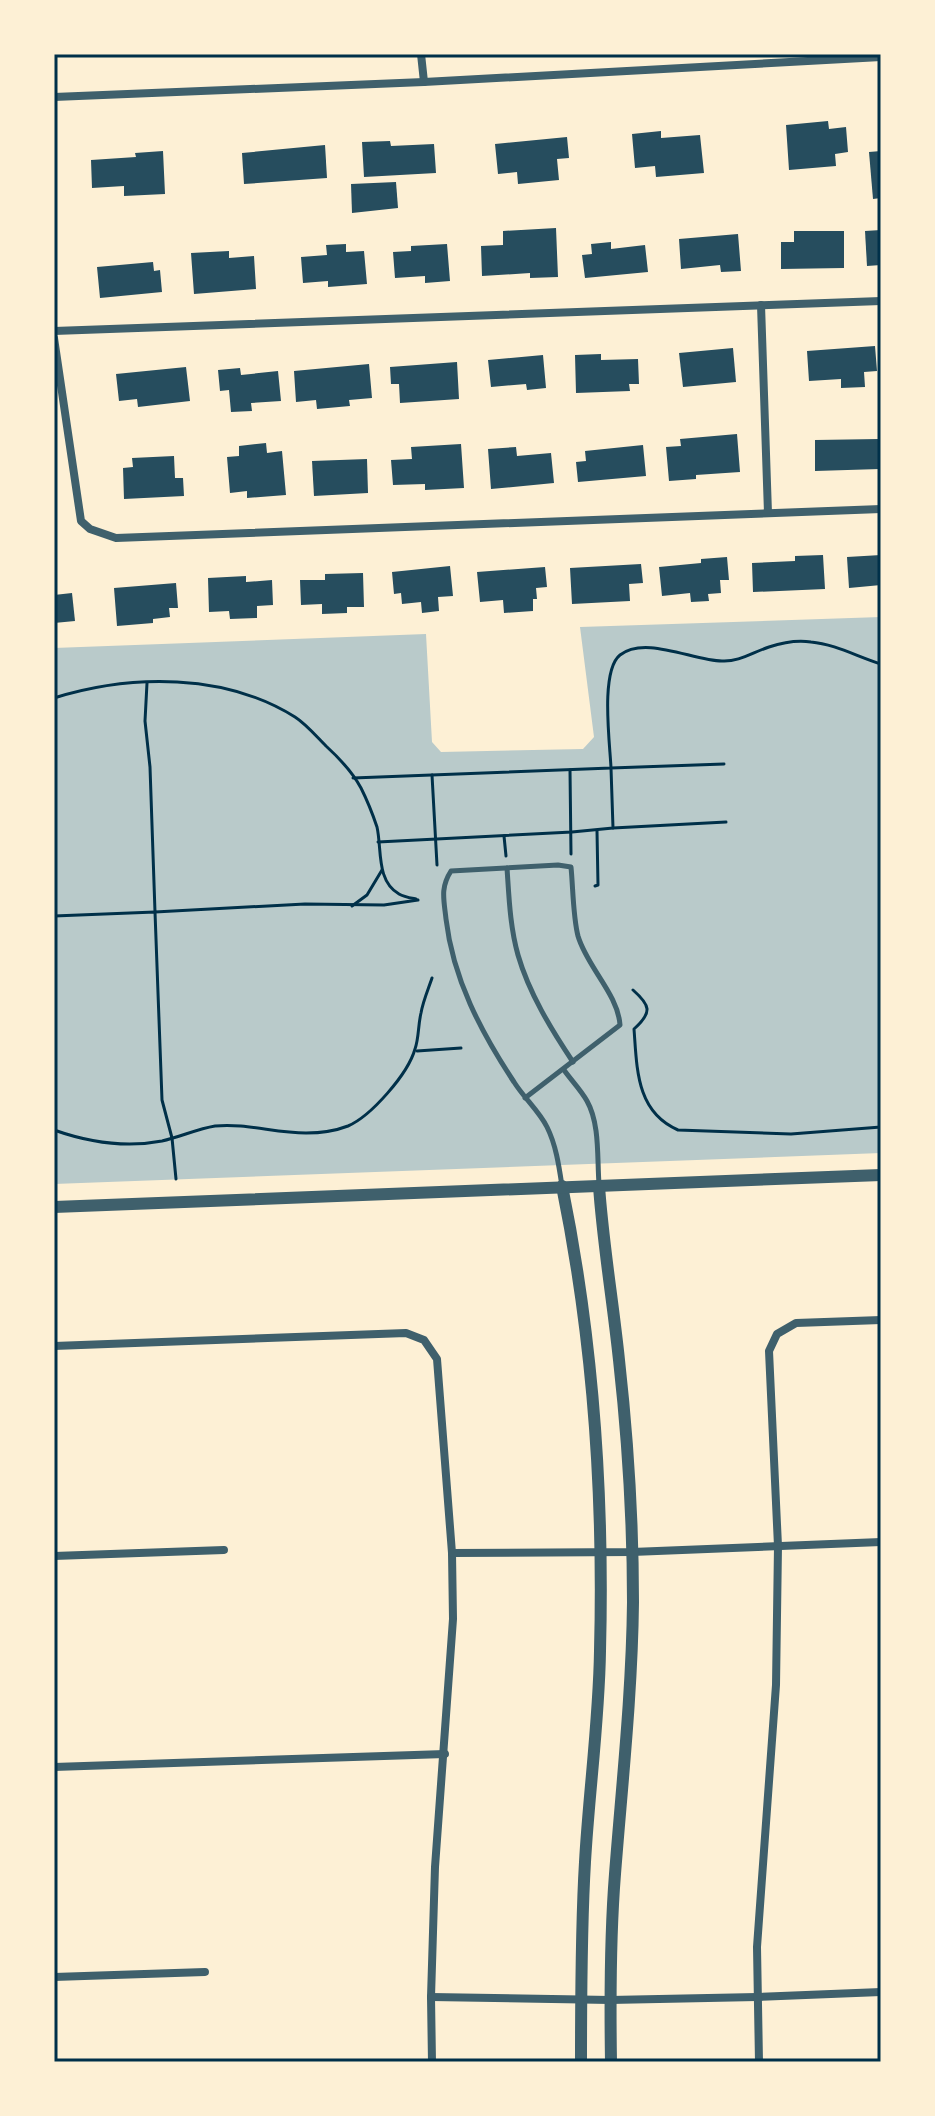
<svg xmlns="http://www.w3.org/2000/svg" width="935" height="2116" font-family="'IBM Plex Serif',serif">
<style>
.green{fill:#b9caca}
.building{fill:#264d5e}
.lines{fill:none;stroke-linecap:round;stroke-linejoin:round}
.path{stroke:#003049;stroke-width:3}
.service{stroke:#3f606c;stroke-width:5}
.minor{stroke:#3f606c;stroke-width:8}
.tertiary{stroke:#3f606c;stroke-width:12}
.neatline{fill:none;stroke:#003049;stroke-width:3}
</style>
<rect width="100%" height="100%" fill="#fdf0d5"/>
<polygon class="green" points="881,617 881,1153 54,1184 54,648 426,634 432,742 441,752 583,749 594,737 580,627"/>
<g class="building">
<polygon points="828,121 829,129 846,127 848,152 835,154 836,166 789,170 786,125"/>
<polygon points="661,131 661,138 700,135 704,173 656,177 655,166 635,168 632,134"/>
<polygon points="567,137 569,158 557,159 559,180 518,184 517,172 498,174 495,144"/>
<polygon points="390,141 391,146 434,144 436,173 364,177 362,142"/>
<polygon points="325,145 327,178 244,184 242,153"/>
<polygon points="163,151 165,194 124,196 124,186 92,188 91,160 136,157 135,153"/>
<polygon points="881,151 881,198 873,199 869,152"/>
<polygon points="396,182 398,208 352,213 351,184"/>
<polygon points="556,228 558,277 530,278 530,273 482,276 481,246 503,245 503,231"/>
<polygon points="881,230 881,265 867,266 865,231"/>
<polygon points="794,231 844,231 844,268 781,269 781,242 794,242"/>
<polygon points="738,234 741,271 721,272 720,265 681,269 679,239"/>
<polygon points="611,242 611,249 645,245 648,272 585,278 582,255 592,254 591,244"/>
<polygon points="346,244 346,252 364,251 367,284 328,287 328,281 303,283 301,257 327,255 326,245"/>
<polygon points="447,244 450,281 425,283 425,276 395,278 393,252 411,251 411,246"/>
<polygon points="229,251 229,258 254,256 256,289 194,294 191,253"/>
<polygon points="153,262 154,271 160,270 162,292 100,298 97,267"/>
<polygon points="875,346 877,371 864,372 865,387 841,388 841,379 809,381 807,351"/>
<polygon points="733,348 736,382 683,387 679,353"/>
<polygon points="601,354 601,360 638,359 639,384 629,384 630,391 576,393 575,355"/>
<polygon points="543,355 546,388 527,390 526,384 491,387 488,360"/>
<polygon points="457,362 459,399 400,403 399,384 391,384 390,367"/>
<polygon points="369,364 372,398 349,400 350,406 317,409 316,400 296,402 294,371"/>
<polygon points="186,367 190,401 138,407 137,399 119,401 116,374"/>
<polygon points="240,368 241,375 278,371 281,401 251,403 252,411 231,412 229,390 220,391 218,370"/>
<polygon points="737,434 740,472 696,475 696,479 669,481 666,447 681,446 680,439"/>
<polygon points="879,439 880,469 815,471 815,440"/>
<polygon points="266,443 267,453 282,451 286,495 247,498 247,491 230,493 227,457 239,456 239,446"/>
<polygon points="461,444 464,488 425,490 425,484 393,485 391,460 412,459 411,447"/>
<polygon points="643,445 646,476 578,482 576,462 586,461 585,451"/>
<polygon points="516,447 517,456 551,453 554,483 491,489 488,449"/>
<polygon points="174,456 175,478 183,478 184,496 124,499 123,468 133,467 132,458"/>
<polygon points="367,459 368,493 314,496 312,461"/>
<polygon points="823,555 825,589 753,592 752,563 795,561 795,556"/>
<polygon points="881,555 881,585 849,588 847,557"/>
<polygon points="727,557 729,580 720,580 721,593 708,594 709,601 691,602 690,593 662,596 659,567 701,563 701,559"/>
<polygon points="641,564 643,583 629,584 630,601 572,604 570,568"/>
<polygon points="450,566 453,596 438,597 439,611 422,613 421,602 402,604 401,593 394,594 392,572"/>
<polygon points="545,567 547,587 536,588 537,599 533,599 533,611 504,613 503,600 480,602 477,572"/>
<polygon points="363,573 364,607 347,607 347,613 322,614 322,604 301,605 300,580 325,580 325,574"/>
<polygon points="246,576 246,582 272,580 273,605 257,606 257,618 230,619 229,611 209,612 208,578"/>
<polygon points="176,583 178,608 169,608 170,617 153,619 153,623 117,626 114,588"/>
<polygon points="72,593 75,621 54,623 54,595"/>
</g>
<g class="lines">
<g class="path">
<polyline points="147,683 145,721 150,767 155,912 305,904 384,905 418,900"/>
<path d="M54,698c77,-24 171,-25 241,19 11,7 21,19 31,29 12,11 27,27 35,42 6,12 12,27 16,39 5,22 -1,54 22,67 5,3 12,4 17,5"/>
<polyline points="570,770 571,854"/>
<polyline points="432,775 437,865"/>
<path d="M353,778l258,-10c-1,-24 -11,-97 9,-113 25,-20 74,6 102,6 17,1 31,-9 47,-14 12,-4 29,-7 42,-5 24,2 47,15 70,22"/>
<polyline points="613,828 726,822"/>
<polyline points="504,836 506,856"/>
<polyline points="378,842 572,832 613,828 611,768 724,764"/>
<polyline points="595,886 598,885 597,831"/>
<polyline points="352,906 367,895 382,870"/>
<polyline points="54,916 155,912 162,1100 172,1138 176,1179"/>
<path d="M633,990c17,15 20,22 1,39 3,39 2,83 44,101l113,4 90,-7"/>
<polyline points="417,1051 461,1048"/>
<path d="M54,1130c34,12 72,18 108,11 18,-4 35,-12 53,-15 31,-3 60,7 91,7 14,0 29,-2 42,-7 23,-10 60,-52 67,-77 4,-11 3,-24 6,-36 2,-12 7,-23 11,-35"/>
</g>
<g class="service">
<path d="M507,868c2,29 3,59 11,87 11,38 33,74 55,107"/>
<path d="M564,1070c7,10 17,20 23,31 13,23 10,57 12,83"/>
<path d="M525,1098l95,-73c-2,-31 -33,-58 -42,-89 -5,-19 -5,-49 -7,-69l-13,-2 -107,6c-11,17 -7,29 -5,48 7,60 35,113 68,163 10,16 25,29 33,45 9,18 12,39 15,59"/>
</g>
<g class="minor">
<polyline points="421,54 424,82"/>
<polyline points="54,97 424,82 881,57"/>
<polyline points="761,305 768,513"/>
<polyline points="54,331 881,301"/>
<polyline points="54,338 81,521 90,529 116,538 881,509"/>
<polyline points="54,1346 406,1333 424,1340 437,1359 452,1553 453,1619 435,1867 431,1997 432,2062"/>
<polyline points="452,1553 632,1552 881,1542"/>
<polyline points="54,1556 224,1550"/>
<polyline points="54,1767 445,1754"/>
<polyline points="54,1977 205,1972"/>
<polyline points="431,1997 610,2000 757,1997 881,1992"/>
<polyline points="759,2062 757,1947 776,1685 778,1546 769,1351 777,1334 796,1323 881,1320"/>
</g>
<g class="tertiary">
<path d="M562,1186c31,152 42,310 38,465 -1,70 -11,140 -15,211 -4,67 -4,133 -4,200"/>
<path d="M599,1186c4,58 14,116 20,174 9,81 14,161 14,242 -1,91 -11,182 -18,272 -5,63 -5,125 -4,188"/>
<polyline points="54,1207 881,1175"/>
</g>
</g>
<rect width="935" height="2116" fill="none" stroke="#fdf0d5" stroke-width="112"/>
<rect x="56" y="56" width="823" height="2004" class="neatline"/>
</svg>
